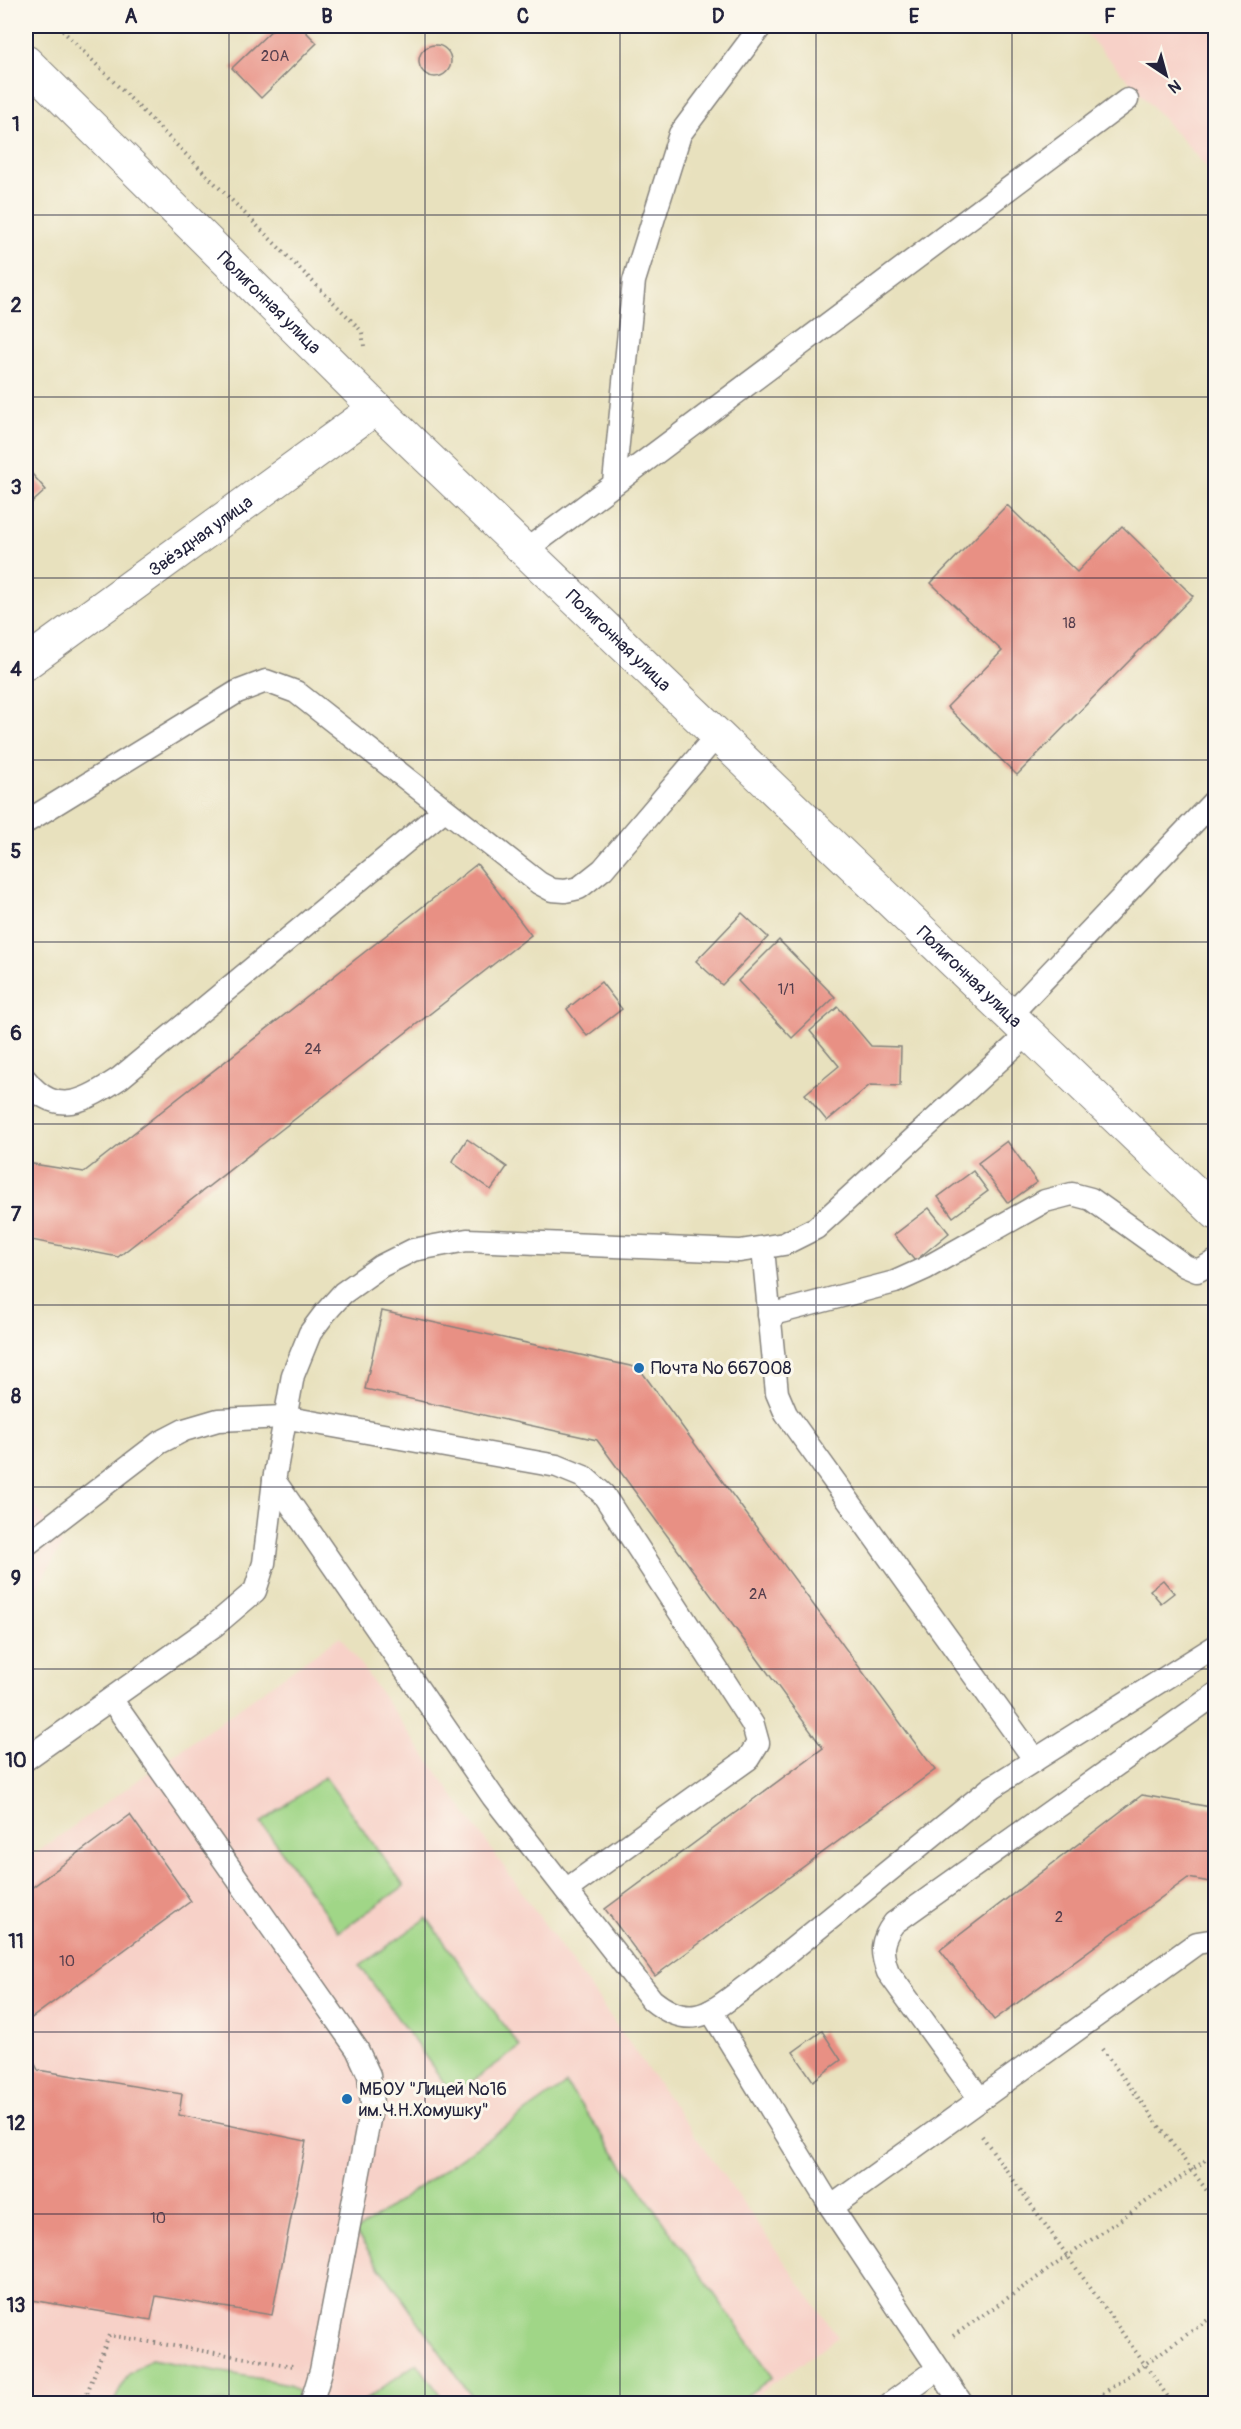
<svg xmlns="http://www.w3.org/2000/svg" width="1241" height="2429" font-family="Pangolin,sans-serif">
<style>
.built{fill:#f7d1c8}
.green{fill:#a0d687;stroke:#617c61;stroke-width:1.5}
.building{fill:#e89084}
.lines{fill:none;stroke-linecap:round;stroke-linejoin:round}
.lane-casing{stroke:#85827c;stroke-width:25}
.street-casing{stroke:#85827c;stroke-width:35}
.secondary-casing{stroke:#85827c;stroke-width:35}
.path{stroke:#85827c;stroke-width:4;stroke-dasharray:1.5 4.5;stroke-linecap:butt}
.lane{stroke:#fff;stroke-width:22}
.street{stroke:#fff;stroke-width:33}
.secondary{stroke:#fff;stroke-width:33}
.grid{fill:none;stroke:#22223b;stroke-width:1.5;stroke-opacity:0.55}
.poi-dot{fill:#1f6fb2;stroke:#fbf7ec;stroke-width:2}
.labels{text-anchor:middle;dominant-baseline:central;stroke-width:6;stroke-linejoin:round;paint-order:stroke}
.number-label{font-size:15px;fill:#543e4d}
.street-label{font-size:18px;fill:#22223b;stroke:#fbf7ec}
.poi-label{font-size:18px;fill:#22223b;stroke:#fbf7ec;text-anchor:start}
.neatline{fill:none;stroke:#22223b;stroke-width:2}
.grid-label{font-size:20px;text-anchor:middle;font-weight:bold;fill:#22223b}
</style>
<rect width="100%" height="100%" fill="#fbf7ec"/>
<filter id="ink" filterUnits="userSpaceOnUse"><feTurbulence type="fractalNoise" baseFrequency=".0167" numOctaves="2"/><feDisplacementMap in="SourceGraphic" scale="12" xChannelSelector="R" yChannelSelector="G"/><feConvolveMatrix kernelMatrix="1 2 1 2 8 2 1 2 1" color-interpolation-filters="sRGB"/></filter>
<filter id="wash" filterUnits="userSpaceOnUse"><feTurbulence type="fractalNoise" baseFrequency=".008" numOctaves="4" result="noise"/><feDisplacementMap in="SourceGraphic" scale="24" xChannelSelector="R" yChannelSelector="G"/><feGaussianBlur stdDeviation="1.35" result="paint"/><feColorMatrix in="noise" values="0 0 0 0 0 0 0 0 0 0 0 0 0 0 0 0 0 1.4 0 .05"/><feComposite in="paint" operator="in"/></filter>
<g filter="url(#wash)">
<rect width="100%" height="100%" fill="#e8e1be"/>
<g class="built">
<polygon points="1079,26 1215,26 1215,176"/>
<polygon points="26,1493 62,1545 26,1607"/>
<polygon points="340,1636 838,2337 745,2403 26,2403 26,1860"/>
</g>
<g class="green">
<polygon points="325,1777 404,1886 339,1932 261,1823"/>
<polygon points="427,1918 520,2047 453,2095 360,1966"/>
<polygon points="566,2084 773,2377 736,2403 476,2403 355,2232"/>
<polygon points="151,2359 289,2384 298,2391 297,2403 113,2403 128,2375"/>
<polygon points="417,2363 446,2403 361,2403"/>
</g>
<g id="blocks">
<g class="building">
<polygon points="276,26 300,26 317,43 261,98 232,68"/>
<circle cx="435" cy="61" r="16"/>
<polygon points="26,467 46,490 26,508"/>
<polygon points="1007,505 1077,572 1122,526 1193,596 1017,775 947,707 1002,651 931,583"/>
<polygon points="477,864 531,935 118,1257 26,1239 26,1163 84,1172"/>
<polygon points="742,913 768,937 722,985 696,961"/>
<polygon points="779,940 835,997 792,1038 738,981"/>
<polygon points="601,982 622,1009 587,1036 567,1009"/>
<polygon points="838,1007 871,1046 901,1047 900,1086 870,1085 827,1121 805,1094 839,1066 810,1031"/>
<polygon points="467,1139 507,1167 491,1190 452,1162"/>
<polygon points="1007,1141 1037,1182 1008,1203 978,1163"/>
<polygon points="973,1171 988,1191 953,1217 938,1197"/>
<polygon points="929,1208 949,1233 915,1261 894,1235"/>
<polygon points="382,1311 639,1368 935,1770 655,1976 605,1909 823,1748 597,1440 365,1389"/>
<polygon points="1163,1580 1174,1593 1161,1603 1150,1590"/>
<polygon points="1142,1795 1216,1808 1216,1883 1188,1878 994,2020 940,1950"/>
<polygon points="130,1815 191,1901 26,2022 26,1892"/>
<polygon points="822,2031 841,2060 813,2081 793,2052"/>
<polygon points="26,2046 38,2070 182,2094 179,2115 306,2141 272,2315 156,2296 151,2320 26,2299"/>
</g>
</g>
</g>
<g filter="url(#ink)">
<use href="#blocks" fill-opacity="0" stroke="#85827c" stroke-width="1.5"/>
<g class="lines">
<defs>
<g id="lane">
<polyline points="614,483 634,281 680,134 761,26"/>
<polyline points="525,551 1127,100"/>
<polyline points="26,822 237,692 266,681 296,692 539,883 552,890 565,891 579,888 603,869 717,735"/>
<polyline points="1009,1016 1216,799"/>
<path d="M26,1080c31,39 60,20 94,-2l324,-268"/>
<polyline points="763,1249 777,1393 786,1414 1035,1760"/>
<polyline points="769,1315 895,1282 926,1268 1045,1201 1072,1194 1091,1199 1185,1266 1197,1271 1216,1261"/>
<path d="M274,1480l219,317 159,203c43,35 63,8 100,-18l240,-195 224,-141"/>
<polyline points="26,1545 159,1443 184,1430 218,1420 283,1417 557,1466 584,1477 603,1494 753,1725 758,1743 748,1759 566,1890"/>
<polyline points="111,1699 357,2049 369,2075 372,2104 321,2371 311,2404"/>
<polyline points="26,1759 215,1625 255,1591 264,1563 274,1480 293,1375 310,1333 325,1313 343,1293 381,1266 413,1250 467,1240 740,1251 784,1244 816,1228 1029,1033"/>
<polyline points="711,2011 831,2207 1197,1943 1216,1940"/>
<path d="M980,2099l-92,-127c-8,-21 -7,-32 6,-49l322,-229"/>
<polyline points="831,2207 962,2404"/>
<polyline points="890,2404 938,2369"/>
</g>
<g id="street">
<path id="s1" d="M26,663l350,-255"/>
</g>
<g id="secondary">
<path id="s2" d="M26,62l350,346 840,805"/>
</g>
</defs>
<use href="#lane" class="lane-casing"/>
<use href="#street" class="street-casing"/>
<use href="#secondary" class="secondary-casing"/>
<g class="path">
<polyline points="58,26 356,325 362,332 364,346"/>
<polyline points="1102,2049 1216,2203"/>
<polyline points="982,2136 1173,2404"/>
<polyline points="953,2336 1216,2153"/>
<polyline points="83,2404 109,2335 293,2366"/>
<polyline points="1088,2404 1216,2314"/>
</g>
<use href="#lane" class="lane"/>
<use href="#street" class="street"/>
<use href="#secondary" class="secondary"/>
</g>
</g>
<path class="grid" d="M229,26v2378M425,26v2378M620,26v2378M816,26v2378M1012,26v2378M26,215h1190M26,397h1190M26,578h1190M26,760h1190M26,942h1190M26,1124h1190M26,1305h1190M26,1487h1190M26,1669h1190M26,1851h1190M26,2032h1190M26,2214h1190"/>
<g class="poi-dot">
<circle cx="639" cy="1368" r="6"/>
<circle cx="347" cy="2099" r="6"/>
</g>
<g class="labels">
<g class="number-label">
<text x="275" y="56">20А</text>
<text x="1069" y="623">18</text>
<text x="786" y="989">1/1</text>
<text x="313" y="1049">24</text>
<text x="758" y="1594">2А</text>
<text x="1059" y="1917">2</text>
<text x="67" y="1961">10</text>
<text x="158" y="2218">10</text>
</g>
<g class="street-label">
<text stroke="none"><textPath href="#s2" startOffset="342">Полигонная улица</textPath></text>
<text stroke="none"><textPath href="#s1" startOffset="216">Звёздная улица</textPath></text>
<text stroke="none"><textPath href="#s2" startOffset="828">Полигонная улица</textPath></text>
<text stroke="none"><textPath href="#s2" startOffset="1314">Полигонная улица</textPath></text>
</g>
<g class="poi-label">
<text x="651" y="1368">Почта № 667008</text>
<text x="359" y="2089">МБОУ "Лицей №16<tspan x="359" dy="21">им.Ч.Н.Хомушку"</tspan></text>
</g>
</g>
<rect width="1241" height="2429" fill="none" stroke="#fbf7ec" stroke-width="66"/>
<g transform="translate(1166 75) rotate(144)" stroke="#fbf7ec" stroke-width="4.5" paint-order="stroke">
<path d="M0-4.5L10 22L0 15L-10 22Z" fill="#22223b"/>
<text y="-9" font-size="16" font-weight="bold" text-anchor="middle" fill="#22223b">N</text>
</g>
<rect x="33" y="33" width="1175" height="2363" class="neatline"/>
<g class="grid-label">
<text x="131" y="23">A</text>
<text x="327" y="23">B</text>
<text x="523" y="23">C</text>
<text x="718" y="23">D</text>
<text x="914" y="23">E</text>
<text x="1110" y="23">F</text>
<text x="16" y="131">1</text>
<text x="16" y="312">2</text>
<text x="16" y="494">3</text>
<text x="16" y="676">4</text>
<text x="16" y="858">5</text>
<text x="16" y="1040">6</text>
<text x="16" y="1221">7</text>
<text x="16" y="1403">8</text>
<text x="16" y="1585">9</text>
<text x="16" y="1767">10</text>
<text x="16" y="1948">11</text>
<text x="16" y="2130">12</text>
<text x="16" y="2312">13</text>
</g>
</svg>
